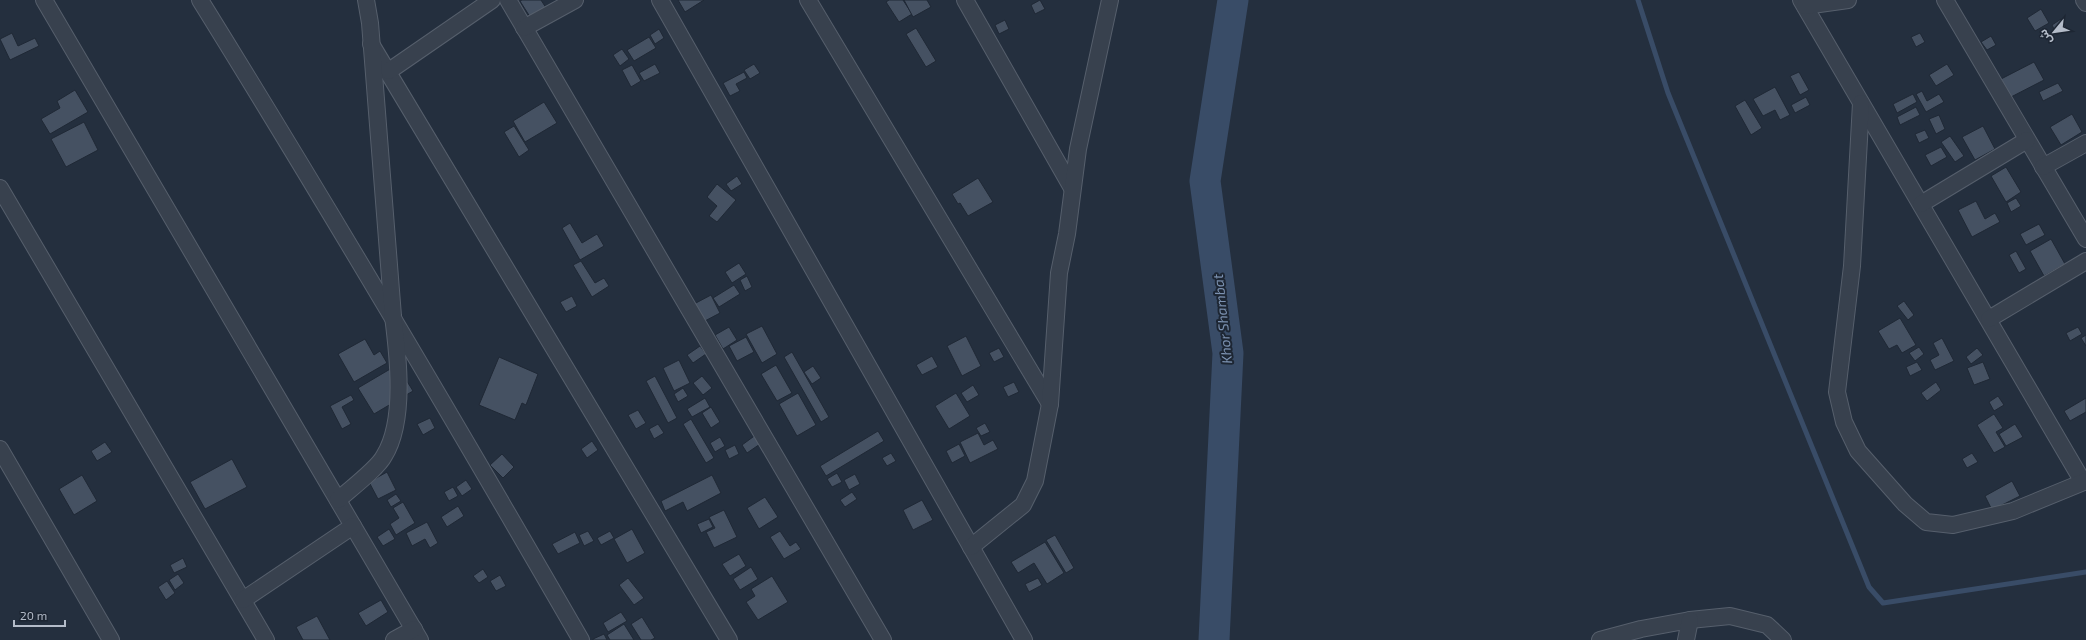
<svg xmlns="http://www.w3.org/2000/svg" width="2086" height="640" font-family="'Exo 2','Noto Sans Arabic',sans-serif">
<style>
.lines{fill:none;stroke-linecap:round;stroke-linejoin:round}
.stream{stroke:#394c67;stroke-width:5}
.river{stroke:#394c67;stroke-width:31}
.building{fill:#455162;stroke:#1f2835}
.minor-casing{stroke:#565f6c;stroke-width:18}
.minor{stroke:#38414e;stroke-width:16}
.labels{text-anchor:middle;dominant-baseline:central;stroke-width:4;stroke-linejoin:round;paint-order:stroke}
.water-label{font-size:14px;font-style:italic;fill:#7c92b1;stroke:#1d2633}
</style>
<rect width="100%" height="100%" fill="#242f3e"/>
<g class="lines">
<polyline class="stream" points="1638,0 1668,93 1869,587 1883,603 2086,572"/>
<polyline class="river" points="1214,640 1228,353 1205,181 1233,0"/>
</g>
<g class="building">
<polygon points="522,0 541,0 548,11 532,20 520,1"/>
<polygon points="678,0 704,0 685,12"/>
<polygon points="889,0 903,0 912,14 899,22 886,2"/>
<polygon points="904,0 927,0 931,7 913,17"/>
<polygon points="1040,0 1045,9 1035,14 1031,5"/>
<polygon points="2041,9 2049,23 2035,31 2027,18"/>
<polygon points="2061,19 2067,29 2057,35 2052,25"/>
<polygon points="1005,20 1009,29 999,34 995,25"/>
<polygon points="916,28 936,61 926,67 906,34"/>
<polygon points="659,29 664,38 655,44 650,35"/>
<polygon points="12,33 18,46 35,38 39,46 10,60 0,39"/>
<polygon points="1920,33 1925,42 1916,47 1911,37"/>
<polygon points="1991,36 1996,45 1987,50 1981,42"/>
<polygon points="649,37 656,48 634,61 627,50"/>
<polygon points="622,49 629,59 620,66 613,55"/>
<polygon points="2034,62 2044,80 2011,97 2001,79"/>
<polygon points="655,64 660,73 644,81 639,73"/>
<polygon points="754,64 760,73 750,79 744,70"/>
<polygon points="1947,64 1954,75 1936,86 1929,75"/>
<polygon points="632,65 641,81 631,87 622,70"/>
<polygon points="744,72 747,78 736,84 740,91 730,96 723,83"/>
<polygon points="1799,72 1809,90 1800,95 1790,76"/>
<polygon points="2058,83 2063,91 2043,101 2039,92"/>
<polygon points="1775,87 1790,115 1780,120 1775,110 1763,116 1753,99"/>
<polygon points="75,90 88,112 50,134 41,119 60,108 57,101"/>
<polygon points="1922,91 1927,101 1939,94 1944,102 1926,112 1916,94"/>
<polygon points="1913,94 1917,102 1897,113 1893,104"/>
<polygon points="1806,97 1810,105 1795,113 1791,105"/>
<polygon points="1745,100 1762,128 1751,135 1735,106"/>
<polygon points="544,102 557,123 525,142 513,121"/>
<polygon points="1916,107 1920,115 1900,125 1897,117"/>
<polygon points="2072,114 2082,132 2061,145 2050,127"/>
<polygon points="1939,115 1945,129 1936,134 1929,119"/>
<polygon points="84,122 98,150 66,167 51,139"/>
<polygon points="514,126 529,150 519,157 504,132"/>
<polygon points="1983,126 1995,149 1975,160 1962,137"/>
<polygon points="1925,130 1929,138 1919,143 1915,134"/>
<polygon points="1950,136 1964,156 1955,162 1941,142"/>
<polygon points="1941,147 1947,157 1931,166 1925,155"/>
<polygon points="2006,167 2021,192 2006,202 1991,176"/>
<polygon points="737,176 742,184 731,191 726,184"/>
<polygon points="978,178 993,202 968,216 960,203 958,204 952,194"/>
<polygon points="717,184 736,200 717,222 709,216 717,206 707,197"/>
<polygon points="2016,198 2021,206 2011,212 2007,203"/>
<polygon points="1976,201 1985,219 1995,213 2000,222 1972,237 1958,210"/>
<polygon points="570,223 582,243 597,234 604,246 580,260 562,228"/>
<polygon points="2039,224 2045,235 2026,245 2020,234"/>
<polygon points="2051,239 2065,264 2044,276 2030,251"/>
<polygon points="2016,251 2026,269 2019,273 2009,255"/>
<polygon points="581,261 595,283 604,278 609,286 592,297 573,265"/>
<polygon points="739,263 746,274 732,283 725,272"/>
<polygon points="747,276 752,287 745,291 740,280"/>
<polygon points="734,285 740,294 719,307 713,298"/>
<polygon points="711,295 720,313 703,322 694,304"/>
<polygon points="572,296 577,306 566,312 560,302"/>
<polygon points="1904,301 1914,315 1908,320 1897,306"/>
<polygon points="1900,318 1916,345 1902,353 1897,345 1889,349 1878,331"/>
<polygon points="762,326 777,354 762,363 746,334"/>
<polygon points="729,327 737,340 723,349 715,335"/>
<polygon points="2078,327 2082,334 2070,341 2066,333"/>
<polygon points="2086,335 2086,346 2081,338"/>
<polygon points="966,336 981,366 962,376 947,346"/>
<polygon points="746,337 754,352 737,361 729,346"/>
<polygon points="1942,338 1954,361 1935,370 1930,360 1939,355 1933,343"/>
<polygon points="365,339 374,355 380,351 387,363 354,382 338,354"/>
<polygon points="700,346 706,354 693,363 687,355"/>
<polygon points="1919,347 1924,354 1915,361 1909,353"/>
<polygon points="999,348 1004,357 994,362 989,353"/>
<polygon points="1977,348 1983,355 1971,364 1966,357"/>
<polygon points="792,352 829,417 821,422 784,357"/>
<polygon points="932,356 938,367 922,375 916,365"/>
<polygon points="499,357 538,374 526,405 522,403 515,420 479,405"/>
<polygon points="679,360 690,383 674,391 663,368"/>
<polygon points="1917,362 1922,370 1910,376 1906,367"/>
<polygon points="1983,362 1990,379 1974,385 1967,368"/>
<polygon points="397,365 413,391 374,414 358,388"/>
<polygon points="776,365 792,393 777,401 761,374"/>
<polygon points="813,366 821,378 812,384 804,372"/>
<polygon points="655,376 677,418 668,423 646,381"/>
<polygon points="702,376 712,388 703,395 693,383"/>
<polygon points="1014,382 1019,392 1008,397 1003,387"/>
<polygon points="1936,382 1941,390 1927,401 1921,393"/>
<polygon points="973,385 979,395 967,402 961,393"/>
<polygon points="683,388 688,396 678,402 674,394"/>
<polygon points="798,393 816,425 797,436 779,404"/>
<polygon points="956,393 970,416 949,429 935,406"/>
<polygon points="351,395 354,400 342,407 351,424 342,429 330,406"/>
<polygon points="1998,396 2004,405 1994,411 1989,402"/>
<polygon points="705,398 710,407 692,417 687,409"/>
<polygon points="2086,398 2086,412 2070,421 2064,411"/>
<polygon points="711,407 720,422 711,428 702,413"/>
<polygon points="638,410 646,423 636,429 628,415"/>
<polygon points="1994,414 2003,428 1996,432 2005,447 1994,453 1977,425"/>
<polygon points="430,418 435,428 423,435 417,424"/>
<polygon points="691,419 714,458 706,463 683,424"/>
<polygon points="985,423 990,432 981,436 976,428"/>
<polygon points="658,424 664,433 654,439 649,429"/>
<polygon points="2015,424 2023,437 2006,446 1999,434"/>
<polygon points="878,431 884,441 826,476 820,466"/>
<polygon points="978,433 984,445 993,440 998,449 970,463 960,442"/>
<polygon points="757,434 763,442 747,453 742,445"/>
<polygon points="720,437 725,446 715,452 710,443"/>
<polygon points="592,441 598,450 587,458 581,449"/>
<polygon points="105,442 112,452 97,461 91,451"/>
<polygon points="959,444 965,456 952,463 946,451"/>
<polygon points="735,445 739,454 729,459 725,450"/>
<polygon points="891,453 896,461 887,466 882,458"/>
<polygon points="1972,453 1978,462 1967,468 1962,459"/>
<polygon points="502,454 514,467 503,478 490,465"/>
<polygon points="232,459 247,487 205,509 190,482"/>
<polygon points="387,472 396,490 378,499 369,482"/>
<polygon points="837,473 842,482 832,487 827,479"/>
<polygon points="855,474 860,484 849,490 844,480"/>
<polygon points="82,475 97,501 74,515 59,489"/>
<polygon points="712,475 721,493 687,511 683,502 665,511 661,501"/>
<polygon points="466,480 472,489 462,496 456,487"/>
<polygon points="2012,481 2020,496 1992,510 1985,496"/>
<polygon points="453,487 458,496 449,501 444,492"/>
<polygon points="852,492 857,499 845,507 840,500"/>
<polygon points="396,494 401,501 391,507 387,500"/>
<polygon points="765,497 778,517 759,529 747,508"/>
<polygon points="922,500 933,520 913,530 903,510"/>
<polygon points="403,502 415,523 396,535 390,524 399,518 393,508"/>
<polygon points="458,506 464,516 447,527 441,517"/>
<polygon points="724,510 737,537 714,548 706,532 715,528 709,517"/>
<polygon points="709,519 713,527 701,533 697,524"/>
<polygon points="427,522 438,543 430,548 425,539 412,546 406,533"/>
<polygon points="389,529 395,539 383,546 377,537"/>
<polygon points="632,529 645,553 627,563 614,539"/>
<polygon points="588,531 594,541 584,546 579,535"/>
<polygon points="610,531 614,538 601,545 597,538"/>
<polygon points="780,531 790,546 796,542 801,549 784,559 770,537"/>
<polygon points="575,532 580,543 558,554 552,544"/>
<polygon points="1055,535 1074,568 1066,573 1046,540"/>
<polygon points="1045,542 1064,573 1047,584 1034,563 1018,573 1011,562"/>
<polygon points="739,554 746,566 730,576 722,564"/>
<polygon points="183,558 187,567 174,573 170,565"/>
<polygon points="751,567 758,579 740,590 733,579"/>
<polygon points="483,569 488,577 479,583 473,576"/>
<polygon points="178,574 184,583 175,590 169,580"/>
<polygon points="500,575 506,586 496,591 490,581"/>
<polygon points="772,576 788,602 758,620 746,602 755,596 751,589"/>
<polygon points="628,578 644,598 634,605 619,585"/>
<polygon points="1038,578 1042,585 1029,592 1025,584"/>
<polygon points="167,581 175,593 166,600 158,587"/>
<polygon points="381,600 388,612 366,626 358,613"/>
<polygon points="621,612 627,621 608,632 603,623"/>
<polygon points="317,616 330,640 303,640 296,627"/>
<polygon points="642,617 655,638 651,640 641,640 631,624"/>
<polygon points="624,624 634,640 610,640 607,635"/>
<polygon points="604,634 607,640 593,640 593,639"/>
</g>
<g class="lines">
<defs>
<g id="minor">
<polyline points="44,0 420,640"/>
<path d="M200,0c131,211 257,425 381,640"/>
<polyline points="508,0 883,640"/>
<polyline points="660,0 1024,640"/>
<polyline points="808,0 1050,404"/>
<polyline points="965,0 1072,188"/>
<polyline points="1801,0 2083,482"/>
<polyline points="1945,0 2086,239"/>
<polyline points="2084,0 2086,3"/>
<polyline points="1805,6 1848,0"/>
<polyline points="524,28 575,0"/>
<polyline points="371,44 729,640"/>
<polyline points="389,71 492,0"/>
<polyline points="1861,103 1852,266 1837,392 1844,422 1858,451 1905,504 1926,522 1953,525 2013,511 2086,481"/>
<polyline points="2043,167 2086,143"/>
<polyline points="0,188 266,640"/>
<polyline points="1921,204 2027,140"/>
<polyline points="1989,319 2086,261"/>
<polyline points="0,449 111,640"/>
<path d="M338,500c11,-10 40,-32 46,-44 22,-35 14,-101 9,-140l-23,-293 -4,-23"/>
<polyline points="971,547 1023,505 1035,481 1050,404 1059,273 1067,234 1078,149 1110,0"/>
<polyline points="243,600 353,526"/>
<polyline points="394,640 414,629"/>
<polyline points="1600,640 1641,629 1690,620 1730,616 1767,625 1783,640"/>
<polyline points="1686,640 1690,620"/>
</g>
</defs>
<use href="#minor" class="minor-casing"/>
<use href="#minor" class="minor"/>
</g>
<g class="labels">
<g class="water-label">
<text transform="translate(1222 319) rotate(-96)">Khor Shambat</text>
</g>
</g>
<g transform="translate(2054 32) rotate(241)" stroke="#1d2633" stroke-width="3" paint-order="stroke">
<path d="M0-3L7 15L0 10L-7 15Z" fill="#b4bcc9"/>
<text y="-6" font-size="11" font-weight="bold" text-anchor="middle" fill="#b4bcc9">ش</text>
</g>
<path d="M14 620v6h51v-6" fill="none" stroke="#b4bcc9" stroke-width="2"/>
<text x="20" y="620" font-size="12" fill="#b4bcc9" stroke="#1d2633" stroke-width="3" paint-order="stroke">20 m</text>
</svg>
